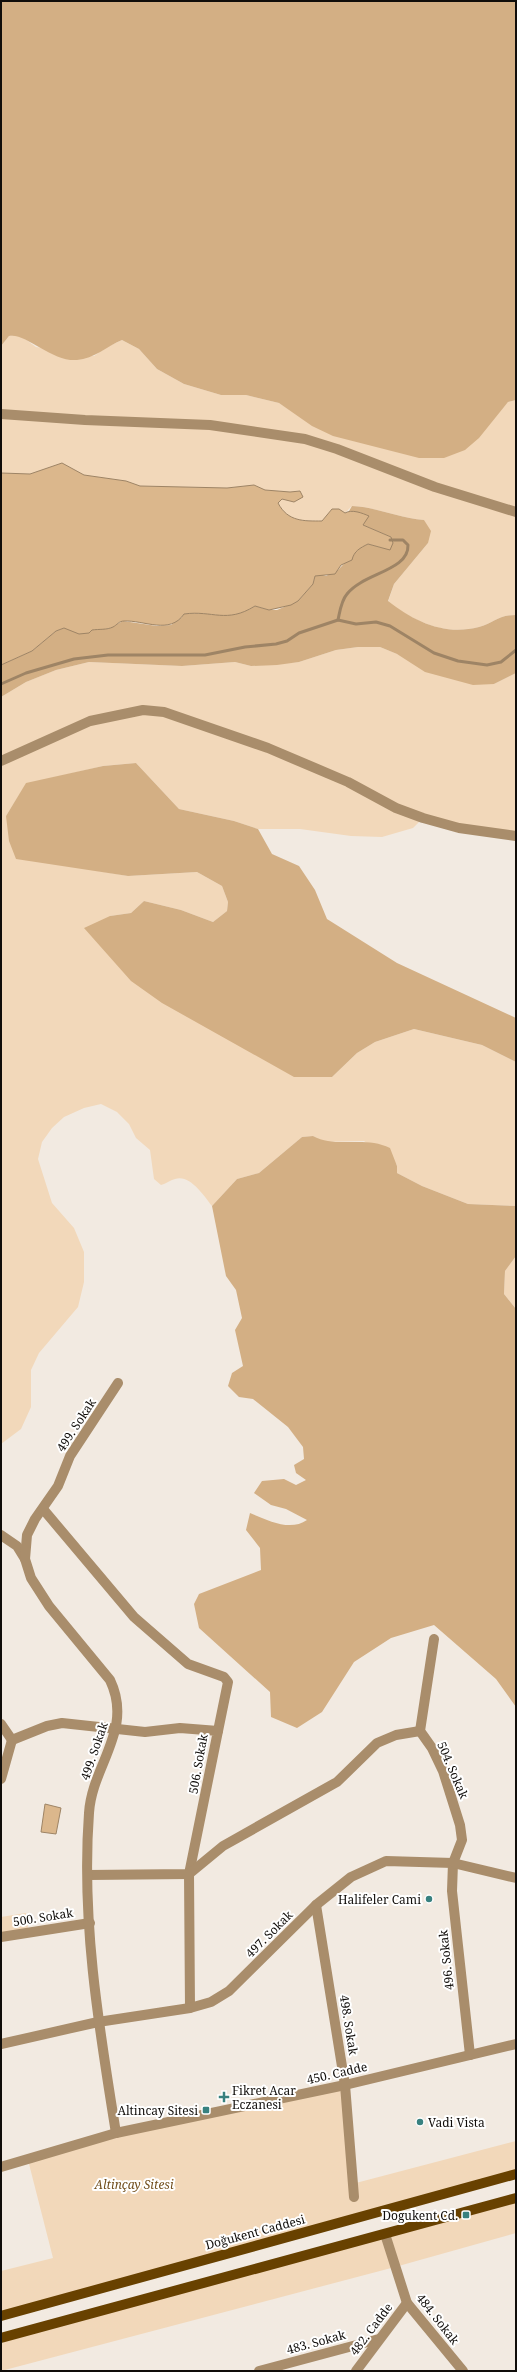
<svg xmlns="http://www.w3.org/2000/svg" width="517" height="2372" font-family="'Noto Serif',serif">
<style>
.green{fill:#f2d8ba}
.forest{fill:#d3af84}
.water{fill:#dbb78c;stroke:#9e8465}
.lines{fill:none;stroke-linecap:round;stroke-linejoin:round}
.stream{stroke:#9e8465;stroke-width:3}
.minor{stroke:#a98d6b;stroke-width:10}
.major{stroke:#684100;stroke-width:10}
.poi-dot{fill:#38817f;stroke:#fff;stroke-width:1.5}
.labels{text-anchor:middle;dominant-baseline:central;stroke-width:4;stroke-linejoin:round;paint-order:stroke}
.street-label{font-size:12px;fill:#100d0a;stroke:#fff}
.poi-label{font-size:12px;fill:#100d0a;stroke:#fff;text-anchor:end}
.park-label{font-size:12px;font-style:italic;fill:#724e1c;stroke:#fff}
</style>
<rect width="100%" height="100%" fill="#f2eae1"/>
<g class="green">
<path d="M15,335l6,1 15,11 58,9 13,-9 15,-7 17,9 18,20 27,15 37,11h25l33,8 13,8 205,2 11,-11 8,-2v215c-19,0 -21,8 -37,12 -34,9 -64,-5 -91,-25l6,-18 34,-41 -4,-23c-25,-2 -48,-13 -72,-14l-7,7 -13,-4 -10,12c-18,0 -34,1 -44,-18l4,-4 12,3 4,-2 2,-9 -10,1 -25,-2 -11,-5 -27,3 -87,-2 -14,-5 -42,-6 -22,-12 -32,11 -29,-1v-127l8,-10z"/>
<path d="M358,647h22l17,7 97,30 22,-11v163l-93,-18 -10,10 -31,9 -31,-1 -51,-7h-42l-24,-8 -55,-12 -43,-46 -33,3 -77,18 -20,32 69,51 53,9 69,-4 25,14 6,16 -1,9 -14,11 -32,-12 -37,-9 -13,12 -21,3 222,161 25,-24 18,-11 39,-13 68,16 34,17v144l-48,-2 -46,-18 -25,-13v-8l-33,-24 -40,1 -11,-6 -11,1 -43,36 -22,6 -25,27c-8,-10 -22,-32 -37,-27 -5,1 -9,5 -14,6l-7,-6 -4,-29 -14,-12 -7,-14 -12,-12 -16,-8 -17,4 -20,9 -12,11 -10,14 -4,17 14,44 22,25 10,24v30l-6,25 -39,46 -8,17v37l-10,22 -20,15v-747l25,-15 30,-12 33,-8 93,4 53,-4 16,4 48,-4 37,-12z"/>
<polygon points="516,1256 516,1309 504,1294 505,1271"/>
<polygon points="26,1913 28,1929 1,1934 1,1917"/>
<polygon points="345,2085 352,2184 516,2141 516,2174 1,2316 1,2271 53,2258 28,2160 116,2133"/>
<polygon points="516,2198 516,2233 395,2267 1,2371 1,2344 21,2332"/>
</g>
<g class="forest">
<path d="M1,1h515v399l-8,2 -29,36 -14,12 -21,8h-25l-86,-22 -21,-10 -33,-23 -33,-8h-25l-37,-11 -27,-15 -18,-20 -17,-9c-15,6 -28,19 -45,20 -25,2 -52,-28 -68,-24l-8,10z"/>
<path d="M352,506c24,1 47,12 72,14l7,11 -3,12 -34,41 -6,17c27,21 57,35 91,26 16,-4 18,-12 37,-12v58l-22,11 -21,1 -48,-13 -28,-18 -17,-7h-22l-22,3 -37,12 -22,3 -26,1 -16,-4 -53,4 -93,-4 -33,8 -30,12 -25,15v-32l31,-14 24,-20 8,-3 44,1 15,-8 34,5 14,-1 10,-7 3,-4c28,-4 44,9 71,-8l14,4h8l21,-9 15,-17 2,-8 4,-2 7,2 12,-6 21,-22 9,-4 15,4 8,-11 -28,-12 2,-5 -8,-8 -8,-1z"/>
<polygon points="136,763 179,809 234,821 258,829 272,854 299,866 315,890 327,919 397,963 516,1018 516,1062 482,1045 414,1029 375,1042 357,1053 332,1077 294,1077 162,1003 131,981 84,928 110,916 131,913 144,901 181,910 213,922 227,911 228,902 222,886 197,872 128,876 16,859 9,841 6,816 26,783 103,766"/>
<path d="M313,1136c24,13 51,-1 77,12l7,18v7l25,13 46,18 48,2v50l-11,15 -1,23 12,15v398l-20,-28 -62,-54 -43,13 -37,24 -32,50 -25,16 -26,-11 -1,-25 -71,-64 -5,-24 5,-10 62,-24 -1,-22 -14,-18 4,-17c17,7 40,19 57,7l-21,-11 -15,-4 -17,-12 8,-12 22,-2 12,6 10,-5 -10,-7 -2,-8 10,-6 -1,-12 -15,-20 -35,-28 -14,-2 -11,-11 4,-13 11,-7 -8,-36 7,-12 -6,-28 -10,-14 -14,-70 25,-27 22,-6 43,-36z"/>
</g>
<g class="water">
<path d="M62,463l22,12 42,6 14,5 87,2 27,-3 11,5 25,2 10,-1 3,6 -9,5 -12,-3 -4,4c10,19 26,18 44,18l10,-12h7l6,4c7,-4 17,0 24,3l-6,9 28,12 2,6 -3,7 -22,-6c-8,4 -14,7 -16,16l-11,5 -6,9 -20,2 -2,8 -15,17 -7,4 -22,5 -14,-4c-29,18 -42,4 -71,8 -14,21 -40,6 -60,7 -5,0 -7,4 -11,6 -6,3 -14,2 -21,3l-3,3 -10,1 -15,-6 -8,3 -24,20 -31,14v-192l29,1z"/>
<polygon points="45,1804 61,1808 56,1834 41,1832"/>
</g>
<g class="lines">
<g class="stream">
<path d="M338,620c2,-9 3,-19 9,-26 16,-21 62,-23 61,-49l-5,-5h-13"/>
<polyline points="1,684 26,673 74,659 108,655 205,655 245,647 276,644 287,641 299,633 338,620 356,624 376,622 390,626 434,653 458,661 487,665 501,662 516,650"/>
</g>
<g class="minor">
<polyline points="1,414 85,420 210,425 305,439 337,449 435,487 516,512"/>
<polyline points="1,761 90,721 143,710 164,712 268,748 348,782 396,808 423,818 459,828 516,836"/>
<polyline points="43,1509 134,1617 188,1664 224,1677 228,1682 218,1731"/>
<polyline points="1,1535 17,1546 25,1559"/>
<polyline points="434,1639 420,1731 432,1748 443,1771 460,1825 462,1840 453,1863 452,1891 470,2055"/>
<polyline points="1,1724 12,1740"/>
<polyline points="12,1740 47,1726 62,1723 145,1732 180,1728 218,1731 189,1874 190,2008"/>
<polyline points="1,1779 12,1740"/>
<polyline points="88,1875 189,1874 223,1846 337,1782 377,1743 396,1735 420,1731"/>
<polyline points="316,1905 345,2085 354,2197"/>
<polyline points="1,1937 90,1923"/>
<polyline points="1,2044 98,2022 190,2008 211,2002 229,1991 316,1905 351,1877 386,1861 453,1863 516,1878"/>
<path d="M116,2133c-17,-105 -35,-213 -27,-320 3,-48 45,-83 21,-133l-61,-74 -18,-28 -6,-19 2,-24 8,-16 23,-33 12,-30 48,-73"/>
<polyline points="1,2167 116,2133 345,2085 516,2044"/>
<polyline points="385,2234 407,2303 463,2371"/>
<polyline points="259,2371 379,2339"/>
<polyline points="356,2371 407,2303"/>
</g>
<g class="major">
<polyline points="1,2316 516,2174"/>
<polyline points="1,2338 516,2198"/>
</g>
</g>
<g class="poi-dot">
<circle cx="429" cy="1899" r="4"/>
<path d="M222 2091h4v4h4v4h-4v4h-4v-4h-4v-4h4z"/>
<rect x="202" y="2106" width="8" height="8" rx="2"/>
<circle cx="420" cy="2122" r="4"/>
<rect x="462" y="2211" width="8" height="8" rx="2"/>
</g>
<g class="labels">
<g class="street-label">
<text transform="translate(76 1425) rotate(-57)">499. Sokak</text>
<text transform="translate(94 1751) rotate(-71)">499. Sokak</text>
<text transform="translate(198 1764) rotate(-80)">506. Sokak</text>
<text transform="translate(453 1770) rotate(67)">504. Sokak</text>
<text transform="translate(43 1917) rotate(-9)">500. Sokak</text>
<text transform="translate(269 1934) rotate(-45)">497. Sokak</text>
<text transform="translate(446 1960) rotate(-96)">496. Sokak</text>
<text transform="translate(349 2025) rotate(81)">498. Sokak</text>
<text transform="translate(337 2073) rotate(-13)">450. Cadde</text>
<text transform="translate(255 2232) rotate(-15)">Doğukent Caddesi</text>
<text transform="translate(438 2319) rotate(52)">484. Sokak</text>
<text transform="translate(371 2329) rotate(-53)">482. Cadde</text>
<text transform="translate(316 2342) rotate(-15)">483. Sokak</text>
</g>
<g class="poi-label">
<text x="421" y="1899">Halifeler Cami</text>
<text x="232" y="2090" text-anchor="start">Fikret Acar<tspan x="232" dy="14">Eczanesi</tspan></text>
<text x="198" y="2110">Altincay Sitesi</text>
<text x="428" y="2122" text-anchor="start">Vadi Vista</text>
<text x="458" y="2215">Dogukent Cd.</text>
</g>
<g class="park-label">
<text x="134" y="2184">Altinçay Sitesi</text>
</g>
</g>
<rect width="517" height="2372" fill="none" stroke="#100d0a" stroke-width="4"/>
</svg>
